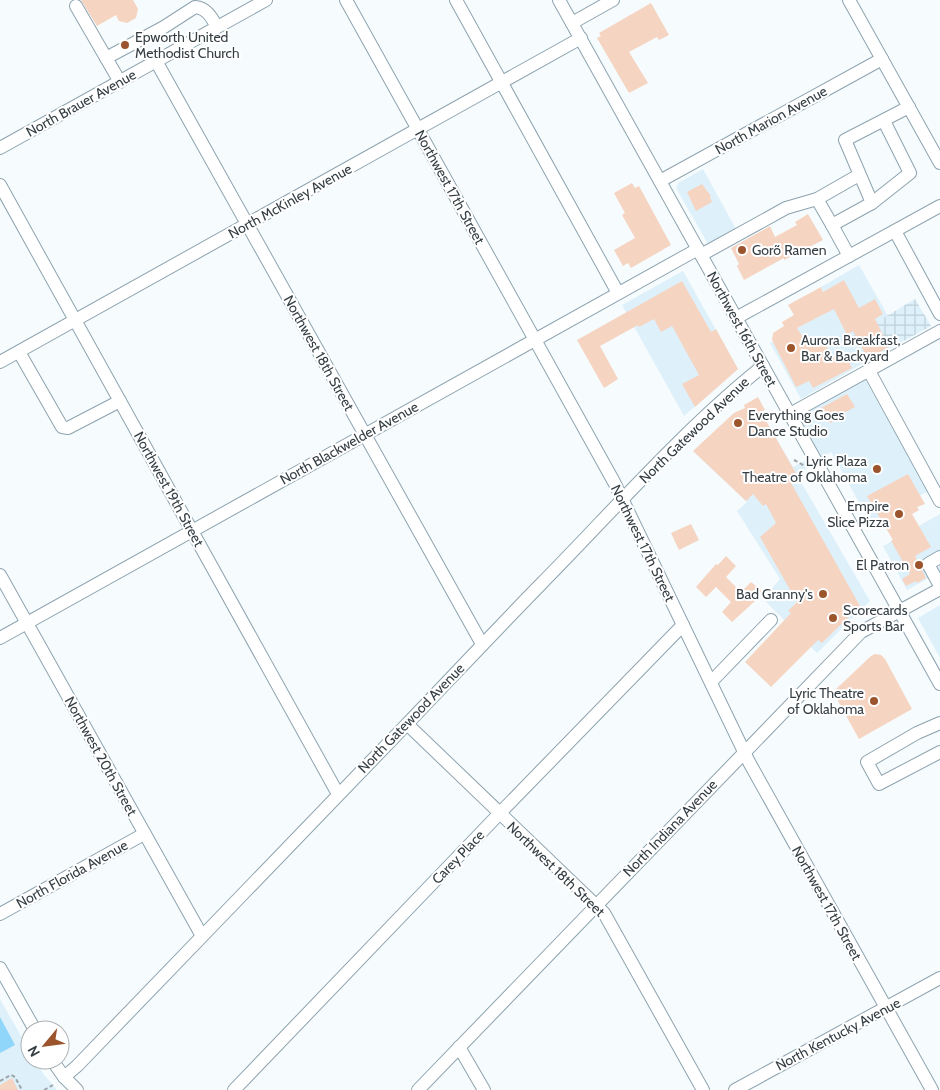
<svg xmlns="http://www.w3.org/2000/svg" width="940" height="1090" font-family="Cabin,sans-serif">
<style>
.built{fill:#def1fb}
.industrial{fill:url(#industrial-grid)}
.grass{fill:#90d5fa}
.building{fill:#f6d4c2}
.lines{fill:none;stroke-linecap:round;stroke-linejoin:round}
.minor-casing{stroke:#8da3af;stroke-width:14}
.path{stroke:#9ea5a8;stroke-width:2;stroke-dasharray:4 2.5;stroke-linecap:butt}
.minor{stroke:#fff;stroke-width:12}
.poi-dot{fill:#9b542b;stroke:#fff;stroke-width:2}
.labels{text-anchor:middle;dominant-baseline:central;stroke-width:4;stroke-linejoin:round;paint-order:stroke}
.poi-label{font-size:14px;fill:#353e43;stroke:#fff;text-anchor:start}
.street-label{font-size:14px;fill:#353e43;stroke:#fff}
</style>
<defs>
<pattern id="industrial-grid" width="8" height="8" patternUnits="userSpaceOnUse" patternTransform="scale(1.25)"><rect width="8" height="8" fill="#def1fb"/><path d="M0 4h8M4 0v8" fill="none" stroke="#bfd0d8"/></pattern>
</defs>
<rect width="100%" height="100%" fill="#f6fbfd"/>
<g class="built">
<polygon points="703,169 736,229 708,244 676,188 678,183"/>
<polygon points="859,265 888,316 853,336 867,361 801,399 770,343 832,309 821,287"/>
<polygon points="683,271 738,369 684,416 622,305"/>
<polygon points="865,379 929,491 879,517 871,524 831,452 797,475 870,601 817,653 763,599 780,579 737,511 747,502 693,451 726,446 767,423 793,467 819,453 799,416"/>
<polygon points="940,514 940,572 907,590 883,546"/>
<polygon points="940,605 940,658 918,618"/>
<polygon points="0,999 30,1052 30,1060 35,1060 45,1076 57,1090 0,1090"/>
</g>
<polygon class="industrial" points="915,299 931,326 867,361 853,336"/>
<polygon class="grass" points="0,1017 15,1045 0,1053"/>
<g class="building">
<polygon points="81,0 133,0 138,9 136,18 127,23 119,21 116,15 97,26"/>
<polygon points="651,3 669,35 659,40 657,37 629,52 648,83 629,93 597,38 601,36 599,33"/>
<polygon points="632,183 635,188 639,186 671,245 631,268 628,263 623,266 614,250 635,238 622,215 625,213 614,193"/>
<polygon points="702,184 711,196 710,197 712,202 696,211 687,192"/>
<polygon points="808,214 823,240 784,260 784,258 744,280 737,266 739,264 731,248 770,226 775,237 797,225 795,222"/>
<polygon points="844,280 859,308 875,299 883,314 875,319 889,347 868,359 853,331 847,335 834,309 797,328 809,347 823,340 832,357 843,351 852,368 813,388 809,381 796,387 772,340 773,333 784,326 782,322 794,315 788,305 821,287 823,292"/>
<polygon points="682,281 711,332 716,329 738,369 695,407 682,384 699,375 672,326 661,332 654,319 639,327 638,325 600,346 618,379 604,388 577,340"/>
<polygon points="847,394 855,407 842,414 843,416 830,423 824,420 819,409"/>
<polygon points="758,397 765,410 761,412 797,475 790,481 860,606 822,643 818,640 771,687 745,662 791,613 788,611 797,602 760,537 776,523 766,504 763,506 753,494 746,501 693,451 734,413 745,408 744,405"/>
<polygon points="908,474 925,504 917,507 919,510 912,514 931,547 915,556 926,578 917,583 916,581 906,586 902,579 910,574 891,541 893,540 867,496"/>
<polygon points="691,524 699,540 679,550 671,533"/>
<polygon points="726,556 736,566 726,577 741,592 751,582 762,591 754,600 755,601 732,622 722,612 731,602 716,587 706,597 696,587 716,564 718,565"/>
<polygon points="875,654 881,655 885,659 912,709 859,739 833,692 871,656"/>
<polygon points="12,1078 18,1090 0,1090 0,1085"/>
</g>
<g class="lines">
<defs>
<g id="minor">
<polyline points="346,0 614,482 749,762 932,1090"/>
<polyline points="456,0 618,293"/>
<polyline points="559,0 940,684"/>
<polyline points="849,0 940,163"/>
<polyline points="76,6 120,82"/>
<polyline points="572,23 613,0"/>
<path d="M106,58l58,-31 31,-20c12,1 17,11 22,20"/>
<polyline points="156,61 482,644"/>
<polyline points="0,148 266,0"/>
<polyline points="660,181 882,59"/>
<polyline points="0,185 338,794"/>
<polyline points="817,199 832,225"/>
<polyline points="872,203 910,173 884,121"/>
<polyline points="895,231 940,314"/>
<polyline points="701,255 786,208 817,199 859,175"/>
<polyline points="849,256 832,225 872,203 845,140 909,107"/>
<polyline points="736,318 940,206"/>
<polyline points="19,352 62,427 68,428 120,401"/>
<polyline points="0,362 581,38"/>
<polyline points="869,371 940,501"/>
<polyline points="790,414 940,331"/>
<polyline points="940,557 928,564 940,586"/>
<polyline points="0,575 202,936"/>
<polyline points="0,638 698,249"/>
<polyline points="711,682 771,620"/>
<polyline points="940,723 917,733 867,762 879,784 940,752"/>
<polyline points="407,724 604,913 703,1090"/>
<polyline points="0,914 144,834"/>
<polyline points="0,968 35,1030"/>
<polyline points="459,1047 484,1090"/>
<polyline points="52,1060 64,1077 77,1090"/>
<path d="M64,1077l13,-11c110,-114 219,-227 329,-341 45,-47 90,-95 136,-142 72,-73 141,-153 221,-217"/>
<polyline points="234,1090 499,814 683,625"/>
<polyline points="418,1090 861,632 940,589"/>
<polyline points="735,1090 940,978"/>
</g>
</defs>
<use href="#minor" class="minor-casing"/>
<g class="path">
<polyline points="748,418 753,414"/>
<polyline points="794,460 805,466"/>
<polyline points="0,1081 11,1075 15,1077 22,1090"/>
<polyline points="44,1090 53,1085"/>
</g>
<use href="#minor" class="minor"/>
</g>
<g class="poi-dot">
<circle cx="125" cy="45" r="5"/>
<circle cx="742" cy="250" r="5"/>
<circle cx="791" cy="348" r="5"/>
<circle cx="738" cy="423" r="5"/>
<circle cx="877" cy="469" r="5"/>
<circle cx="899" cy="514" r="5"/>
<circle cx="919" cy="565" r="5"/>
<circle cx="823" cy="594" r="5"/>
<circle cx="833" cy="618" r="5"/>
<circle cx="874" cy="701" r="5"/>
</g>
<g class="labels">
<g class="poi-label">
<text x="135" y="37">Epworth United<tspan x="135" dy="16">Methodist Church</tspan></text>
<text x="752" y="250">Gorõ Ramen</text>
<text x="801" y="340">Aurora Breakfast,<tspan x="801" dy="16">Bar &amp; Backyard</tspan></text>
<text x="748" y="415">Everything Goes<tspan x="748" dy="16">Dance Studio</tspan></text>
<text x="867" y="461" text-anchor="end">Lyric Plaza<tspan x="867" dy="16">Theatre of Oklahoma</tspan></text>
<text x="889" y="506" text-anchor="end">Empire<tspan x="889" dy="16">Slice Pizza</tspan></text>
<text x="909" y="565" text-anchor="end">El Patron</text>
<text x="813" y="594" text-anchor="end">Bad Granny's</text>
<text x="843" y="610">Scorecards<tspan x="843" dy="16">Sports Bar</tspan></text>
<text x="864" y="693" text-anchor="end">Lyric Theatre<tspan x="864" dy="16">of Oklahoma</tspan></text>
</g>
<g class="street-label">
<text transform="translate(81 103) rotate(-29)">North Brauer Avenue</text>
<text transform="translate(771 120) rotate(-29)">North Marion Avenue</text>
<text transform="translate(450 187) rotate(61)">Northwest 17th Street</text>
<text transform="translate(290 201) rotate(-29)">North McKinley Avenue</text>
<text transform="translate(742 329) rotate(61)">Northwest 16th Street</text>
<text transform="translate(319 353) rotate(61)">Northwest 18th Street</text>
<text transform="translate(694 430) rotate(-44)">North Gatewood Avenue</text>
<text transform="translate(349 443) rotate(-29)">North Blackwelder Avenue</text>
<text transform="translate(169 489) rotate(61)">Northwest 19th Street</text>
<text transform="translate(643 543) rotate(64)">Northwest 17th Street</text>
<text transform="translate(411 718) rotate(-46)">North Gatewood Avenue</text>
<text transform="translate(101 756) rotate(61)">Northwest 20th Street</text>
<text transform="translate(670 828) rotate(-46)">North Indiana Avenue</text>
<text transform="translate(458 857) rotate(-46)">Carey Place</text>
<text transform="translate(556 869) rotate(44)">Northwest 18th Street</text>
<text transform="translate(72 874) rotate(-29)">North Florida Avenue</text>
<text transform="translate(827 903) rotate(61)">Northwest 17th Street</text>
<text transform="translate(838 1034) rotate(-28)">North Kentucky Avenue</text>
</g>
</g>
<g transform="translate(45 1045) rotate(241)"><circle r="24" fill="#ffffff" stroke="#aeb2b4"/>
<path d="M0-4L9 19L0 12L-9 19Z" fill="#9b542b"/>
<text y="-8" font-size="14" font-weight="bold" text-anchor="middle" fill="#353e43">N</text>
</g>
</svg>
